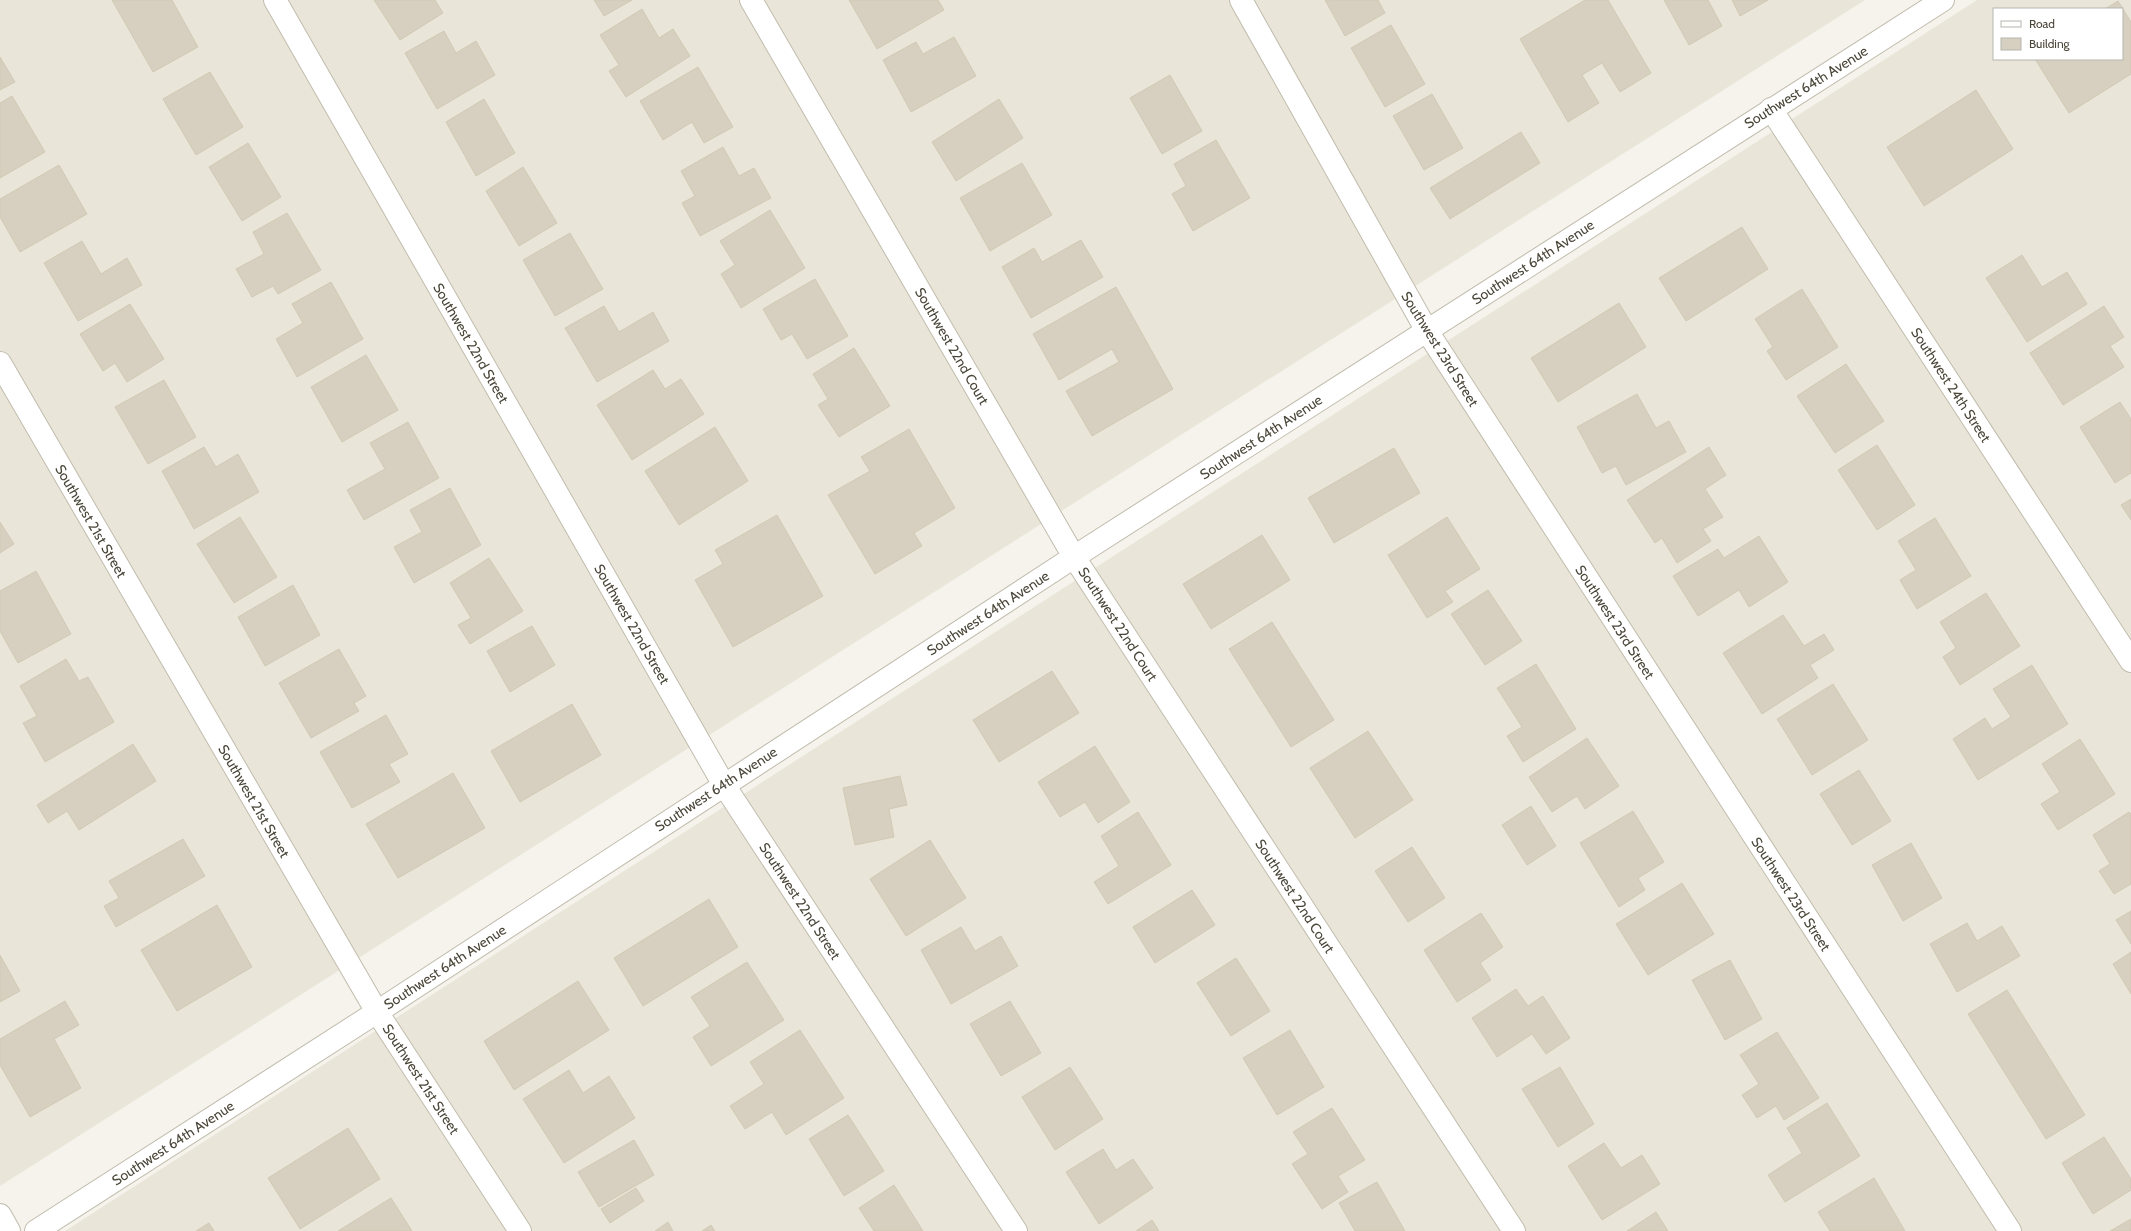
<svg xmlns="http://www.w3.org/2000/svg" width="2131" height="1231" font-family="Cabin,sans-serif">
<style>
.residential{fill:#e9e6d9;fill-rule:evenodd}
.building{fill:#d7d0c0;stroke:#d1c9b3}
.lines{fill:none;stroke-linecap:round;stroke-linejoin:round}
.minor-casing{stroke:#c1bcad;stroke-width:24}
.minor{stroke:#fff;stroke-width:22}
.labels{text-anchor:middle;dominant-baseline:central;stroke-width:3;stroke-linejoin:round;paint-order:stroke}
.street-label{font-size:14px;fill:#494538;stroke:#fff}
</style>
<rect width="100%" height="100%" fill="#f5f3eb"/>
<g class="residential">
<polygon points="0,0 1865,0 0,1186"/>
<path d="M1977,0h154v1231h-2066zM1994,9h128v50h-128z"/>
</g>
<g class="building">
<polygon points="112,0 172,0 198,47 153,72"/>
<polygon points="374,0 435,0 443,13 400,40"/>
<polygon points="594,0 632,0 604,16"/>
<polygon points="849,0 938,0 944,10 877,49"/>
<polygon points="1325,0 1378,0 1385,13 1345,36"/>
<polygon points="1585,0 1608,0 1651,73 1620,92 1602,63 1582,75 1599,103 1568,122 1520,39"/>
<polygon points="1664,0 1708,0 1722,26 1689,45"/>
<polygon points="1732,0 1768,0 1740,16"/>
<polygon points="2118,1 2131,22 2131,74 2069,113 2035,59 2122,59 2122,9 2105,9"/>
<polygon points="642,9 659,38 673,29 690,56 626,97 609,71 619,65 600,35"/>
<polygon points="1391,25 1425,84 1385,107 1351,48"/>
<polygon points="444,31 456,53 476,41 495,75 437,109 405,53"/>
<polygon points="954,37 976,76 911,112 883,60 916,42 923,54"/>
<polygon points="0,57 15,82 0,90"/>
<polygon points="698,67 733,127 704,143 692,122 663,140 640,101"/>
<polygon points="210,72 243,127 196,155 163,99"/>
<polygon points="1170,75 1202,131 1162,154 1130,98"/>
<polygon points="1976,90 2013,149 1924,206 1887,147"/>
<polygon points="1432,94 1463,148 1424,170 1393,116"/>
<polygon points="12,96 45,152 0,178 0,103"/>
<polygon points="484,99 515,153 476,176 446,122"/>
<polygon points="999,99 1023,138 956,181 932,142"/>
<polygon points="1521,132 1540,163 1450,219 1430,188"/>
<polygon points="1216,140 1250,198 1193,231 1172,194 1186,186 1174,164"/>
<polygon points="248,143 281,197 242,221 209,167"/>
<polygon points="723,147 739,176 754,168 771,198 700,236 682,203 695,196 681,171"/>
<polygon points="1022,163 1052,215 990,251 960,198"/>
<polygon points="59,165 87,214 20,252 0,217 0,199"/>
<polygon points="523,167 557,223 519,246 486,191"/>
<polygon points="770,210 805,268 741,308 721,274 735,265 720,241"/>
<polygon points="287,213 321,270 278,294 273,286 252,297 236,269 264,254 253,232"/>
<polygon points="1742,227 1768,269 1686,321 1659,278"/>
<polygon points="570,233 603,289 555,316 523,260"/>
<polygon points="1081,240 1103,277 1031,318 1002,267 1034,248 1042,262"/>
<polygon points="82,241 101,274 127,258 142,285 78,321 44,263"/>
<polygon points="2022,255 2042,287 2067,272 2087,304 2027,342 1986,278"/>
<polygon points="815,279 848,336 807,359 792,334 781,340 763,309"/>
<polygon points="331,282 363,339 297,377 276,339 303,323 292,304"/>
<polygon points="1116,287 1173,389 1092,436 1066,391 1119,362 1112,349 1059,380 1033,334"/>
<polygon points="1802,289 1838,347 1786,380 1767,351 1773,347 1755,319"/>
<polygon points="1619,303 1646,347 1558,402 1531,358"/>
<polygon points="130,304 164,359 127,382 115,363 103,371 80,334"/>
<polygon points="604,306 619,332 653,312 669,341 597,382 565,328"/>
<polygon points="2104,306 2124,337 2110,346 2124,367 2063,405 2030,353"/>
<polygon points="854,348 890,406 839,437 818,405 828,399 813,374"/>
<polygon points="366,355 398,410 342,442 311,387"/>
<polygon points="1846,364 1884,421 1835,453 1797,396"/>
<polygon points="653,370 665,389 681,379 704,414 632,460 597,405"/>
<polygon points="164,380 196,437 148,464 115,407"/>
<polygon points="1637,394 1656,428 1669,421 1686,452 1626,485 1616,466 1602,473 1577,427"/>
<polygon points="2120,402 2131,419 2131,473 2115,483 2080,427"/>
<polygon points="408,422 439,478 364,520 347,490 385,469 370,443"/>
<polygon points="715,427 748,481 679,525 645,471"/>
<polygon points="909,429 955,508 914,533 922,546 875,574 828,495 870,471 861,457"/>
<polygon points="1877,445 1915,505 1877,530 1838,470"/>
<polygon points="204,447 216,467 238,454 259,492 194,529 162,471"/>
<polygon points="1709,447 1726,475 1705,489 1723,517 1703,529 1711,541 1677,563 1662,538 1655,543 1627,500"/>
<polygon points="1394,448 1420,493 1334,543 1308,498"/>
<polygon points="450,488 481,545 414,583 394,547 422,532 410,510"/>
<polygon points="2131,499 2131,520 2121,505"/>
<polygon points="777,515 823,596 733,647 695,580 723,564 715,550"/>
<polygon points="240,517 277,577 234,603 197,544"/>
<polygon points="1447,517 1480,569 1445,591 1453,602 1427,618 1388,555"/>
<polygon points="1935,518 1971,576 1917,609 1900,580 1916,570 1898,541"/>
<polygon points="0,522 14,544 0,553"/>
<polygon points="1262,535 1290,580 1211,629 1183,584"/>
<polygon points="1759,536 1788,582 1749,607 1739,590 1698,616 1673,576 1718,549 1724,558"/>
<polygon points="489,558 523,611 470,644 458,625 471,618 450,583"/>
<polygon points="36,571 71,634 18,663 0,631 0,591"/>
<polygon points="293,585 320,635 265,666 238,617"/>
<polygon points="1488,590 1522,641 1485,665 1451,614"/>
<polygon points="1986,593 2020,646 1960,685 1943,657 1956,648 1940,622"/>
<polygon points="1783,615 1804,646 1824,634 1834,650 1810,665 1818,678 1762,714 1723,653"/>
<polygon points="1272,622 1334,720 1291,747 1229,649"/>
<polygon points="532,626 555,665 510,692 487,651"/>
<polygon points="339,649 366,696 354,703 359,711 311,738 279,683"/>
<polygon points="66,659 79,681 88,677 114,722 45,762 23,723 37,716 20,686"/>
<polygon points="1536,664 1576,729 1523,762 1507,736 1522,727 1497,688"/>
<polygon points="2032,665 2068,724 1978,780 1953,739 1985,718 1992,729 2011,717 1993,689"/>
<polygon points="1052,671 1079,713 999,762 973,720"/>
<polygon points="1833,684 1868,740 1812,775 1777,719"/>
<polygon points="572,704 601,755 520,802 491,751"/>
<polygon points="386,715 408,754 389,764 400,782 352,808 320,752"/>
<polygon points="1368,731 1413,800 1355,838 1310,768"/>
<polygon points="1587,738 1619,786 1585,809 1577,796 1552,812 1529,777"/>
<polygon points="2080,739 2115,794 2058,830 2041,804 2060,792 2042,764"/>
<polygon points="133,744 156,781 79,830 67,811 48,823 37,805"/>
<polygon points="1095,746 1130,802 1098,823 1085,802 1060,817 1038,782"/>
<polygon points="1859,770 1891,821 1852,845 1820,794"/>
<polygon points="453,773 485,828 398,878 366,824"/>
<polygon points="900,776 907,805 889,809 894,837 855,845 843,788"/>
<polygon points="1531,806 1556,846 1527,865 1502,825"/>
<polygon points="1633,811 1664,862 1638,878 1645,890 1619,907 1580,843"/>
<polygon points="1138,812 1171,865 1108,904 1094,882 1119,866 1101,836"/>
<polygon points="2129,812 2131,814 2131,884 2114,894 2099,871 2110,864 2093,835"/>
<polygon points="183,839 205,876 116,927 104,906 119,898 109,881"/>
<polygon points="930,840 966,898 906,936 870,879"/>
<polygon points="1911,843 1942,898 1903,921 1872,865"/>
<polygon points="1412,847 1445,898 1408,922 1375,871"/>
<polygon points="1682,883 1714,934 1648,975 1616,924"/>
<polygon points="1192,890 1215,925 1155,963 1133,927"/>
<polygon points="709,899 738,947 643,1006 614,958"/>
<polygon points="217,905 252,967 177,1011 141,950"/>
<polygon points="2131,911 2131,944 2116,920"/>
<polygon points="1481,913 1503,947 1480,963 1491,980 1457,1002 1424,950"/>
<polygon points="1967,923 1977,941 2002,926 2020,956 1957,992 1930,944"/>
<polygon points="961,927 975,951 1001,936 1018,966 951,1004 921,950"/>
<polygon points="2131,952 2131,994 2113,964"/>
<polygon points="0,955 20,991 0,1002"/>
<polygon points="1236,958 1270,1011 1231,1036 1197,983"/>
<polygon points="1730,960 1762,1019 1725,1040 1692,980"/>
<polygon points="747,962 784,1020 711,1066 693,1037 710,1026 691,997"/>
<polygon points="578,981 609,1030 514,1090 484,1041"/>
<polygon points="1516,989 1528,1006 1543,996 1570,1038 1546,1054 1532,1034 1497,1057 1472,1018"/>
<polygon points="2007,990 2085,1115 2046,1139 1968,1014"/>
<polygon points="65,1001 79,1025 54,1039 81,1088 30,1117 0,1065 0,1039"/>
<polygon points="1010,1001 1041,1053 1001,1076 970,1024"/>
<polygon points="800,1030 844,1098 786,1135 772,1112 745,1129 730,1106 764,1084 750,1062"/>
<polygon points="1290,1030 1324,1087 1277,1115 1243,1058"/>
<polygon points="1777,1032 1819,1098 1784,1120 1776,1106 1757,1118 1742,1095 1759,1084 1740,1055"/>
<polygon points="1070,1067 1103,1119 1055,1150 1022,1097"/>
<polygon points="1560,1067 1594,1124 1558,1147 1522,1089"/>
<polygon points="569,1070 583,1093 609,1076 635,1118 564,1163 523,1099"/>
<polygon points="1827,1103 1860,1156 1785,1202 1768,1175 1802,1153 1787,1128"/>
<polygon points="1332,1108 1365,1160 1338,1176 1348,1192 1322,1209 1292,1164 1308,1154 1293,1132"/>
<polygon points="848,1115 884,1171 844,1196 809,1139"/>
<polygon points="348,1128 380,1179 300,1229 268,1178"/>
<polygon points="2104,1137 2131,1179 2131,1190 2093,1214 2062,1163"/>
<polygon points="634,1140 654,1175 599,1207 578,1172"/>
<polygon points="1604,1143 1621,1168 1642,1155 1660,1184 1602,1220 1568,1166"/>
<polygon points="1103,1149 1116,1170 1133,1159 1153,1188 1099,1224 1066,1172"/>
<polygon points="1874,1178 1905,1231 1830,1231 1818,1212"/>
<polygon points="1377,1182 1405,1231 1355,1231 1339,1203"/>
<polygon points="894,1185 923,1231 874,1231 859,1208"/>
<polygon points="636,1188 644,1201 610,1223 601,1209"/>
<polygon points="391,1198 412,1231 338,1231"/>
<polygon points="1656,1212 1668,1231 1627,1231"/>
<polygon points="2131,1219 2131,1231 2110,1231"/>
<polygon points="1152,1220 1159,1231 1136,1231"/>
<polygon points="668,1222 673,1231 655,1231"/>
<polygon points="209,1223 214,1231 196,1231"/>
<polygon points="711,1225 715,1231 702,1231"/>
</g>
<g class="lines">
<defs>
<g id="minor">
<polyline points="275,0 724,785 1016,1231"/>
<polyline points="751,0 1074,557 1514,1231"/>
<polyline points="1241,0 1427,331 2010,1231"/>
<polyline points="1771,109 2131,661"/>
<polyline points="0,363 377,1012 520,1231"/>
<polyline points="0,1215 9,1231"/>
<polyline points="36,1231 377,1012 1074,557 1943,0"/>
</g>
</defs>
<use href="#minor" class="minor-casing"/>
<use href="#minor" class="minor"/>
</g>
<g class="labels">
<g class="street-label">
<text transform="translate(1806 87) rotate(-32)">Southwest 64th Avenue</text>
<text transform="translate(1533 262) rotate(-33)">Southwest 64th Avenue</text>
<text transform="translate(471 343) rotate(60)">Southwest 22nd Street</text>
<text transform="translate(952 346) rotate(60)">Southwest 22nd Court</text>
<text transform="translate(1440 349) rotate(58)">Southwest 23rd Street</text>
<text transform="translate(1951 385) rotate(57)">Southwest 24th Street</text>
<text transform="translate(1261 437) rotate(-33)">Southwest 64th Avenue</text>
<text transform="translate(91 521) rotate(60)">Southwest 21st Street</text>
<text transform="translate(988 613) rotate(-33)">Southwest 64th Avenue</text>
<text transform="translate(1615 622) rotate(57)">Southwest 23rd Street</text>
<text transform="translate(632 624) rotate(60)">Southwest 22nd Street</text>
<text transform="translate(1118 624) rotate(57)">Southwest 22nd Court</text>
<text transform="translate(716 789) rotate(-33)">Southwest 64th Avenue</text>
<text transform="translate(254 801) rotate(60)">Southwest 21st Street</text>
<text transform="translate(1791 894) rotate(57)">Southwest 23rd Street</text>
<text transform="translate(1295 896) rotate(57)">Southwest 22nd Court</text>
<text transform="translate(800 901) rotate(57)">Southwest 22nd Street</text>
<text transform="translate(445 967) rotate(-33)">Southwest 64th Avenue</text>
<text transform="translate(421 1079) rotate(57)">Southwest 21st Street</text>
<text transform="translate(173 1143) rotate(-33)">Southwest 64th Avenue</text>
</g>
</g>
<rect x="1993" y="8" width="130" height="52" fill="#ffffff" stroke="#b6b5af"/>
<rect x="2001" y="21" width="20" height="6" fill="#ffffff" stroke="#b6b5af"/>
<text x="2029" y="28" font-size="12" fill="#494538">Road</text>
<rect x="2001" y="38" width="20" height="12" fill="#d7d0c0" stroke="#b6b5af"/>
<text x="2029" y="48" font-size="12" fill="#494538">Building</text>
</svg>
